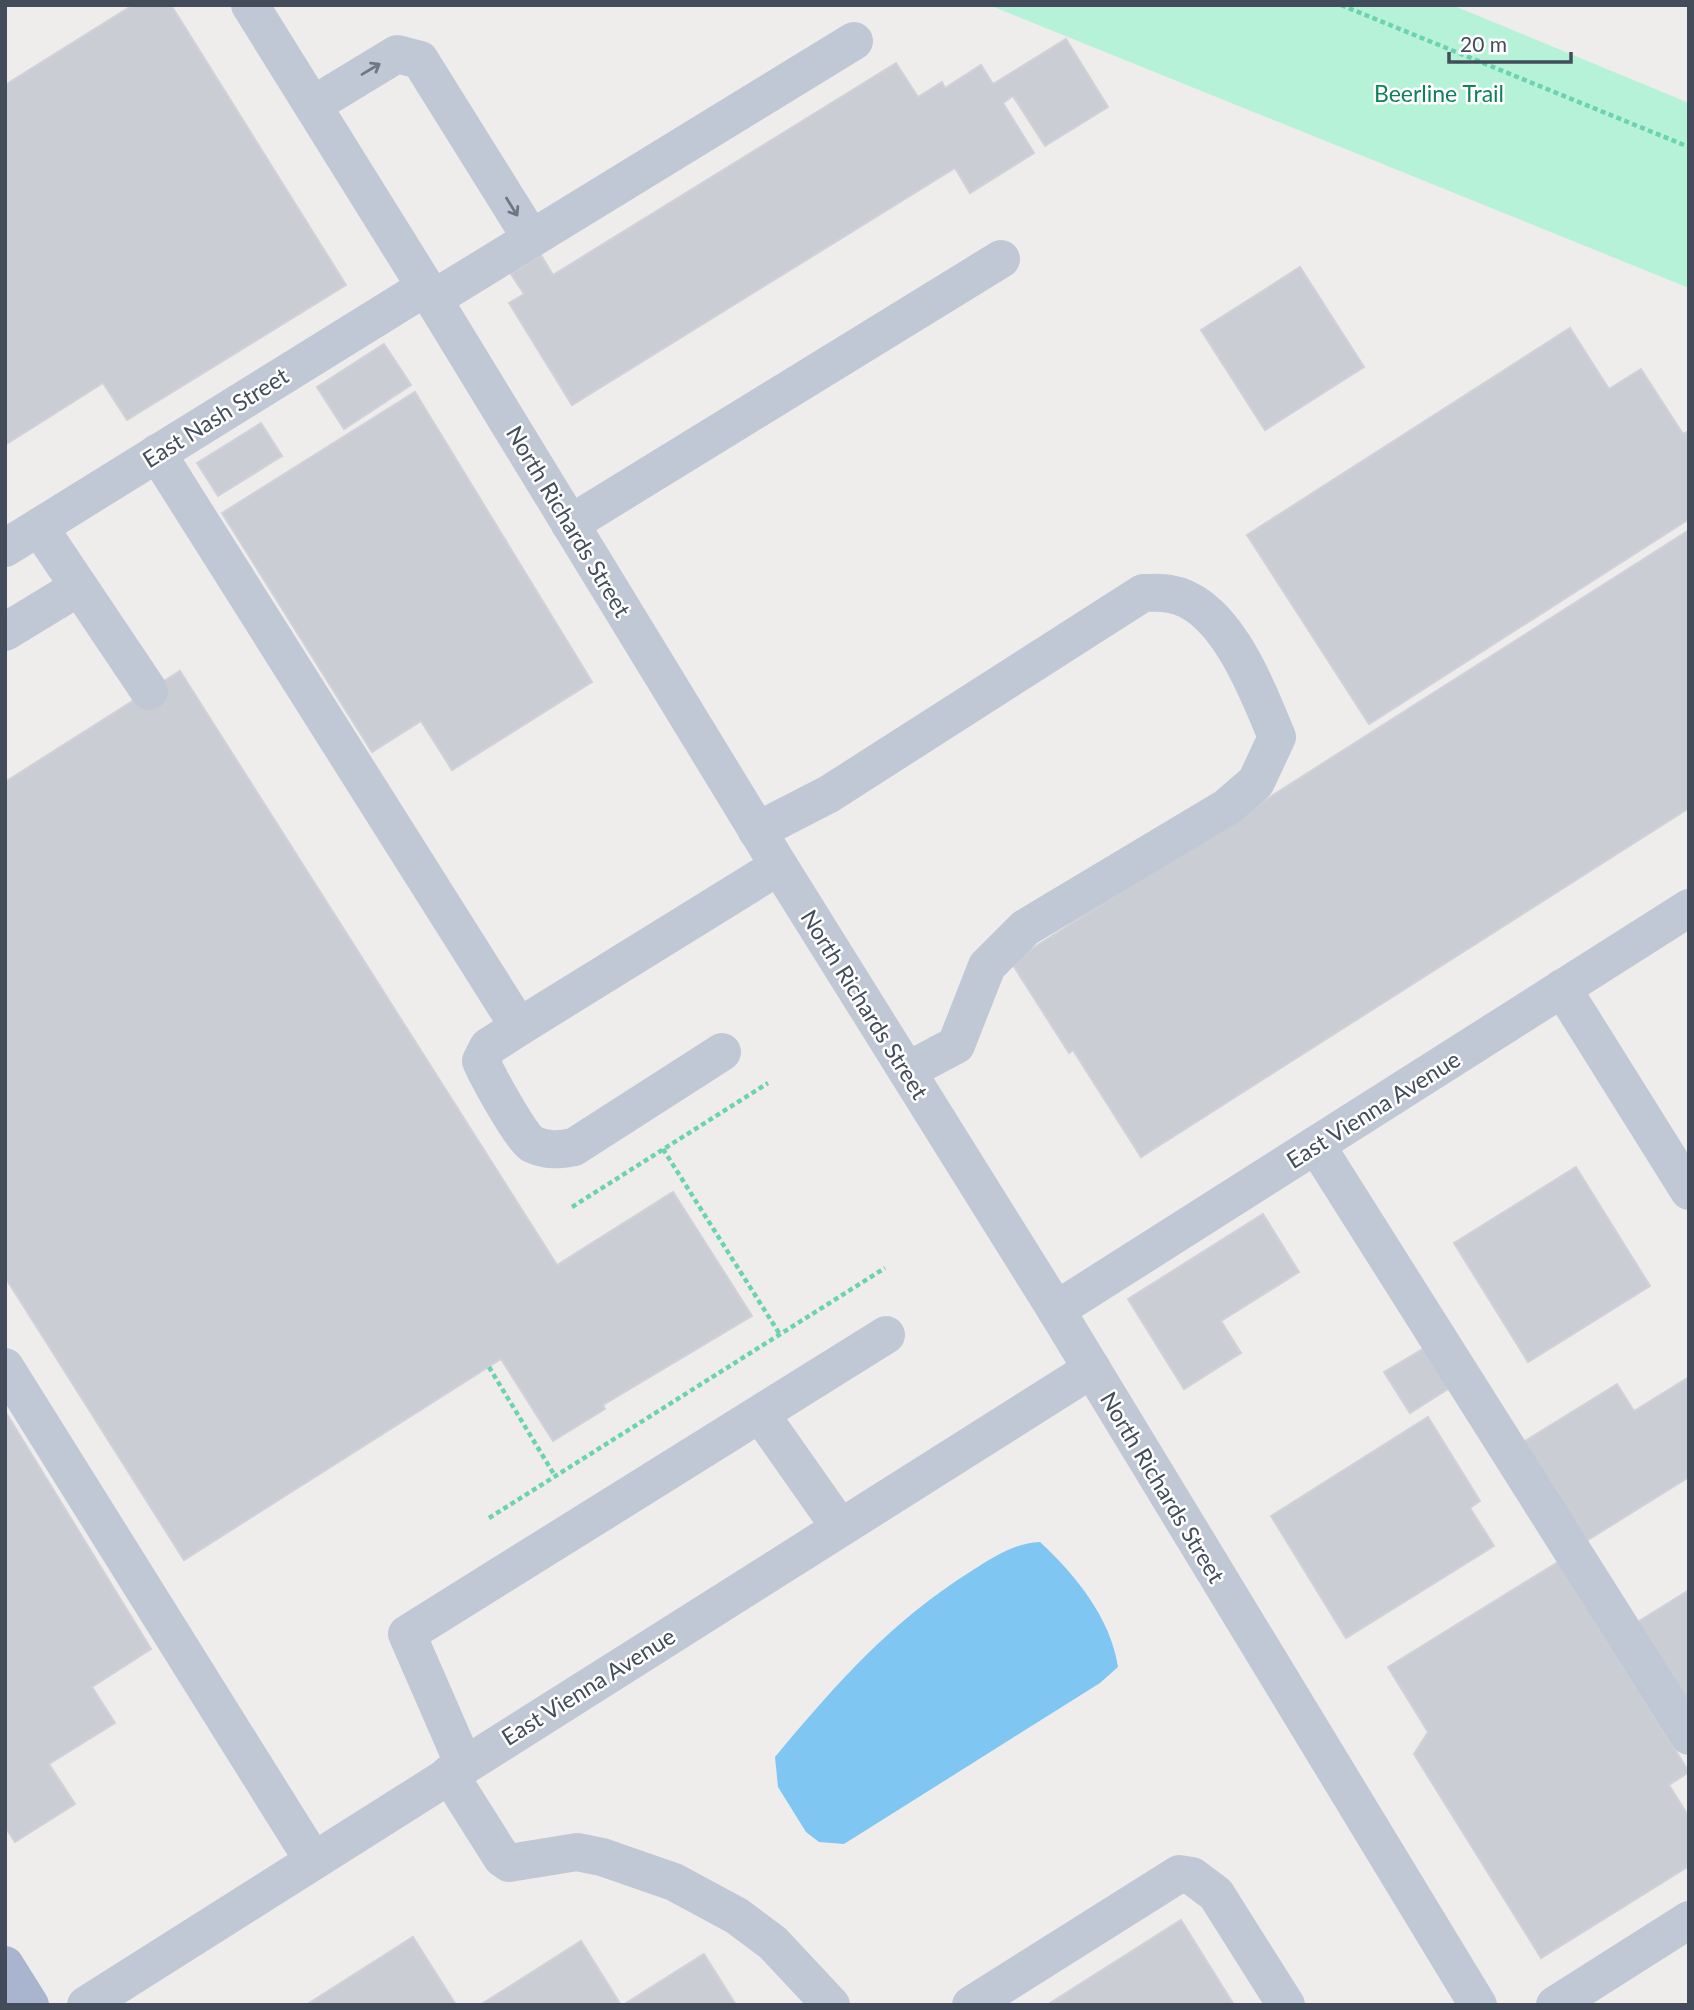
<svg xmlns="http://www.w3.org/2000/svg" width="1694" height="2010" font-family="Lato,sans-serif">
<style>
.green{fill:#b6f2d7}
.water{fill:#7fc6f2}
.building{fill:#cbcdd5;stroke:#d0d1d9;stroke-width:2}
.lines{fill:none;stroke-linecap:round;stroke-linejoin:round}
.path{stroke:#6cd2b1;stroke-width:4.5;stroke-dasharray:5 3.5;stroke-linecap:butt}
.minor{stroke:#c1c8d5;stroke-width:38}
.major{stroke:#a9b5ce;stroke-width:38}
.oneway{stroke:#6f7786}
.labels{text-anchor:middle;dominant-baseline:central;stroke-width:5;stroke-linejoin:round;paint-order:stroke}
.park-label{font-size:23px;fill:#0f815c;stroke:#fff}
.street-label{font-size:23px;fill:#434c5b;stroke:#fff}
</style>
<rect width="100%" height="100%" fill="#efedec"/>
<polygon class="green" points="989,5 1452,5 1689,103 1689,288"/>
<path class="water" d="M1040,1542c36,33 71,77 78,125l-18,16 -256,161 -25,-2 -13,-10 -28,-45 -3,-30c62,-74 115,-135 198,-187 21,-13 41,-27 67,-28z"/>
<g class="building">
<polygon points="133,5 171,5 346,285 127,420 103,383 5,445 5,85"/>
<polygon points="1066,39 1108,107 1045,146 1013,96 1003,103 1034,153 970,193 955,168 572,405 509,303 524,294 511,274 541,255 553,275 896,63 918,97 942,82 945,88 981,65 993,84"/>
<polygon points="1300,267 1364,367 1265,430 1201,330"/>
<polygon points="1570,328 1609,389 1641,369 1683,434 1689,431 1689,519 1369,724 1247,535"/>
<polygon points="384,344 411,385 344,429 317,387"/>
<polygon points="415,392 592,682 452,770 421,721 372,752 222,513"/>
<polygon points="261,423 282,456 218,496 197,463"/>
<polygon points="1689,530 1689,808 1141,1157 1073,1050 1069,1053 1011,962"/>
<polygon points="180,671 557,1265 673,1192 752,1316 603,1405 605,1409 553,1441 501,1359 184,1560 5,1277 5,782"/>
<polygon points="1576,1167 1650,1286 1528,1362 1454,1243"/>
<polygon points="1263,1214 1299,1272 1221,1321 1241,1353 1184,1389 1128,1299"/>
<polygon points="1426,1347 1451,1387 1410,1413 1384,1372"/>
<polygon points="1689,1377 1689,1477 1583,1543 1522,1443 1617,1384 1634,1411"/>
<polygon points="5,1411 151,1649 92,1687 115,1723 49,1764 75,1804 15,1842 5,1827"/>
<polygon points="1428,1417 1480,1501 1470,1508 1494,1546 1346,1638 1271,1516"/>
<polygon points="1558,1562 1689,1772 1669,1785 1689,1817 1689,1866 1541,1958 1414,1754 1428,1732 1388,1667"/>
<polygon points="1689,1590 1689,1708 1636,1623"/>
<polygon points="1181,1920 1234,2005 1047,2005"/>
<polygon points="413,1937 456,2005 306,2005"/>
<polygon points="581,1941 621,2005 480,2005 507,1988"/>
<polygon points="704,1954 736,2005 623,2005"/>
</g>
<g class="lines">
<g class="path">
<polyline points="1341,5 1689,147"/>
<polyline points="663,1149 779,1333"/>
<polyline points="572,1207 768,1083"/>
<polyline points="489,1367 555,1476"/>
<polyline points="489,1518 885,1268"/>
</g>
<g class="minor">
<polyline points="250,5 433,299 779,866 1056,1310 1478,2005"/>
<polyline points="313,105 397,54 420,60 531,238"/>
<polyline points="433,299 854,41"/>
<polyline points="157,453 519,1027 779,866"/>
<polyline points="570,524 1001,259"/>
<polyline points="39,527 149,691"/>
<polyline points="5,548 426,287"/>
<polyline points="5,632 79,587"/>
<path d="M757,831l72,-37 314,-201c9,0 19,-1 27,1 56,9 88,98 107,143l-21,45 -29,25 -202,121 -38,38 -31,79 -49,26"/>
<polyline points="1562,988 1689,1191"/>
<path d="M519,1027l-31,20 -7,14c6,14 40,77 51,83 15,7 27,6 42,3l148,-95"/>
<polyline points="1316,1145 1689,1736"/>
<polyline points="1056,1310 1689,908"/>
<polyline points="5,1367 313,1860"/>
<polyline points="761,1415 839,1526"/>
<polyline points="464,1765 407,1634 886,1335"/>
<polyline points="449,1774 502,1858 509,1863 577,1852 602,1857 674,1882 737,1916 773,1943 831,2005"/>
<polyline points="86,2005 1092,1369"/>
<polyline points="971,2005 1179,1874 1192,1876 1216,1894 1286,2005"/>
<polyline points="1555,2005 1689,1920"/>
</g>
<polyline class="major" points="5,1965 30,2005"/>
</g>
<defs><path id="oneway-shaft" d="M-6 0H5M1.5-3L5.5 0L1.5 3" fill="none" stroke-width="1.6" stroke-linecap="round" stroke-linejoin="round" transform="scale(1.75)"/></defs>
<g class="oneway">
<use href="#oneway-shaft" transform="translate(371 69) rotate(-31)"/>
<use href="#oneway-shaft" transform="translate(512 207) rotate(58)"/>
</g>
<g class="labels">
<g class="park-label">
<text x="1439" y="93">Beerline Trail</text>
</g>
<g class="street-label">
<text transform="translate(215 417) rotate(-32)">East Nash Street</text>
<text transform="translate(569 521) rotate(59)">North Richards Street</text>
<text transform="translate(865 1004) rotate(58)">North Richards Street</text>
<text transform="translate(1373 1109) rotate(-32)">East Vienna Avenue</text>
<text transform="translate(1163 1487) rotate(59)">North Richards Street</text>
<text transform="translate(588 1686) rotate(-32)">East Vienna Avenue</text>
</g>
</g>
<rect width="1694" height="2010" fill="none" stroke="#434c5b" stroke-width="14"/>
<path d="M1449 52v10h122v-10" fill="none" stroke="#434c5b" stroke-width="3.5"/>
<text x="1460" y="52" font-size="21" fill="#434c5b" stroke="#ffffff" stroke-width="5" paint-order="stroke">20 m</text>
</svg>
